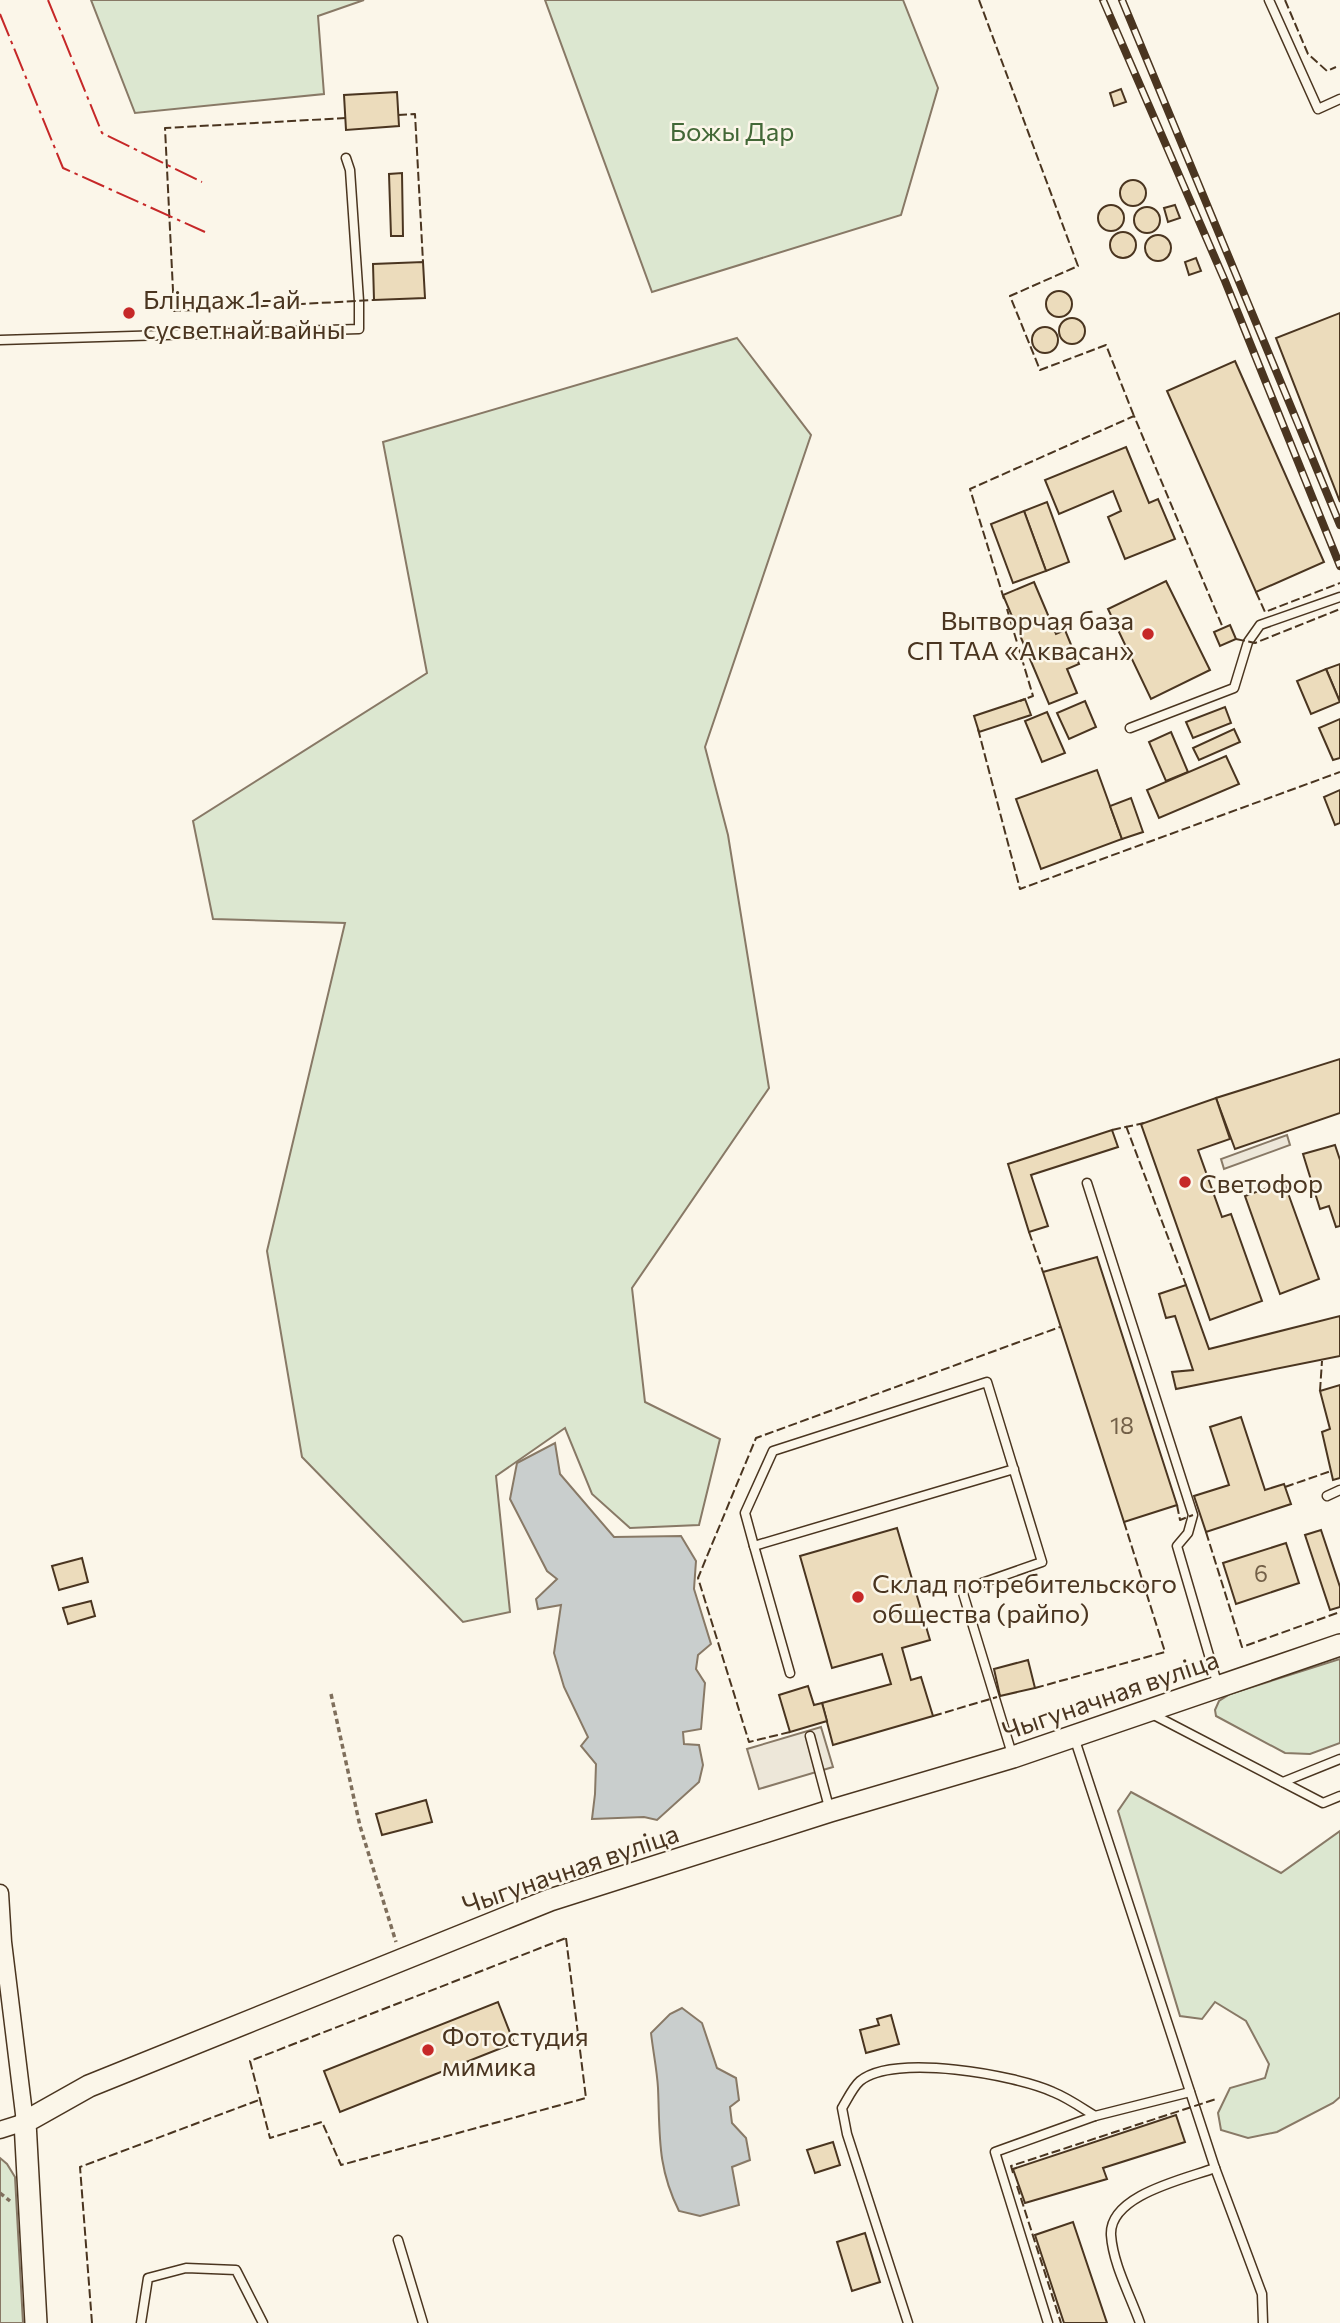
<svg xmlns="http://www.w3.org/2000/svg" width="1340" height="2323" font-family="Commissioner,sans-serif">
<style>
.green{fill:#dce7d0;stroke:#887966;stroke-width:2}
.parking{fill:#ede7d9;stroke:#887966;stroke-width:2}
.water{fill:#c9cecd;stroke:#887966;stroke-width:2}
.building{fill:#ecdcbc;stroke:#4a3520;stroke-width:2}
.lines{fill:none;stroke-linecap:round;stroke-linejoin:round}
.service-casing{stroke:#4a3520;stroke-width:11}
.minor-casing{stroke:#4a3520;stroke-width:19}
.tertiary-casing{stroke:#4a3520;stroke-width:24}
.path{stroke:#7f6f5c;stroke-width:3.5;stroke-dasharray:5 3.5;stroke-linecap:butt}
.service{stroke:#fbf6e9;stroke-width:8}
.minor{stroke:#fbf6e9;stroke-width:16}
.tertiary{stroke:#fbf6e9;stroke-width:21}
.rail-casing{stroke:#4a3520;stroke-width:8}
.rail{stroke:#fbf6e9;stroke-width:5;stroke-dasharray:16;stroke-linecap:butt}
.fence{stroke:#4a3520;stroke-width:2;stroke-dasharray:9 3.5;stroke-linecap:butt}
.power{stroke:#c62828;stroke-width:2;stroke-dasharray:24 5 3.5 5;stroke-linecap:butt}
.poi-dot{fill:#c62828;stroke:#fbf6e9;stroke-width:2.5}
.labels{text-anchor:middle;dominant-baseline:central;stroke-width:5;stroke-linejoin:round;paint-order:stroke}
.number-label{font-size:23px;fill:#725f47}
.park-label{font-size:26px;fill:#436837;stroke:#fbf6e9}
.poi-label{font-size:26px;fill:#4a3520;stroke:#fbf6e9;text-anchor:start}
.street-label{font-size:26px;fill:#4a3520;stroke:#fbf6e9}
</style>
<rect width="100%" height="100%" fill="#fbf6e9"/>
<g class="green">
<polygon points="91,0 364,0 318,16 324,94 135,113"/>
<polygon points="545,0 903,0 938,88 901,215 652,292"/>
<polygon points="737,338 811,435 705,747 728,835 769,1088 632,1288 645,1402 720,1439 699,1525 630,1528 592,1494 565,1428 496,1476 510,1612 463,1622 302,1457 267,1251 345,923 213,919 193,821 427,673 383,442"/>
<polygon points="1340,1659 1340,1743 1310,1754 1285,1753 1216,1716 1215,1710 1219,1701 1230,1694"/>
<polygon points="1131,1792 1281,1873 1340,1831 1340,2097 1333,2103 1277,2132 1248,2138 1221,2130 1218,2113 1230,2088 1265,2078 1269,2064 1246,2021 1215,2002 1202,2019 1180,2016 1118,1811"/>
<polygon points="0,2158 7,2164 15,2177 23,2323 0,2323"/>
</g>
<g class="parking">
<polygon points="1287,1135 1290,1145 1224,1169 1221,1159"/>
<polygon points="821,1727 833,1767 759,1789 747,1749"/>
</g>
<g class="water">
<polygon points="555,1443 560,1474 614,1537 681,1536 696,1561 694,1589 711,1644 698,1655 696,1669 705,1683 701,1729 683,1732 684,1744 699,1745 703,1765 699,1782 657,1820 644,1817 592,1819 595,1794 596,1764 581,1746 588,1737 564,1687 554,1653 561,1605 538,1609 536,1599 557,1579 547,1571 510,1499 517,1463"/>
<path d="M682,2008l20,15 15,45 19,10 3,22 -9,7 2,16 14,15 4,22 -18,7 7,38 -39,11 -21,-5c-22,-44 -19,-76 -21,-123 -1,-18 -5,-37 -7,-55l19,-19z"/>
</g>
<g class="building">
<polygon points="1121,89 1126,102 1114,106 1110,93"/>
<polygon points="397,92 399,126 346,130 344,95"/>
<polygon points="402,173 403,236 391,236 389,174"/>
<circle cx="1133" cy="193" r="13"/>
<circle cx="1111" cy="218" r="13"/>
<polygon points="1175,205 1180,218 1168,222 1164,208"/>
<circle cx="1147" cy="220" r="13"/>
<circle cx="1123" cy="245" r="13"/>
<circle cx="1158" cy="248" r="13"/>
<polygon points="1196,258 1201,271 1189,275 1185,262"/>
<polygon points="423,262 425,298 374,300 373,264"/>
<circle cx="1059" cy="304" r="13"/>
<polygon points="1340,313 1340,502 1276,338"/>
<circle cx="1072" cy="331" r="13"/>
<circle cx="1045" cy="340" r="13"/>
<polygon points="1235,361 1324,562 1256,592 1167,391"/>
<polygon points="1126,447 1149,503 1158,499 1175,539 1125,559 1108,517 1121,511 1113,491 1059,514 1045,480"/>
<polygon points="1047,502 1069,562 1046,571 1024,511"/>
<polygon points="1024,511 1046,571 1013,583 991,524"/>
<polygon points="1166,581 1210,670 1151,699 1108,609"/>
<polygon points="1034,582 1056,634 1065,630 1079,664 1067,669 1077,693 1049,704 1003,595"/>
<polygon points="1230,625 1236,639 1220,646 1214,632"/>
<polygon points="1340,664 1340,702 1326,669"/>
<polygon points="1326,669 1340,702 1311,714 1297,681"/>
<polygon points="1025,699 1031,715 979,732 974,716"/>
<polygon points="1085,701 1096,727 1069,739 1057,713"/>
<polygon points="1225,707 1231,723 1193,738 1186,722"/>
<polygon points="1047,712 1065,753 1042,762 1025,721"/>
<polygon points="1340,719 1340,758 1333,760 1319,728"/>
<polygon points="1234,729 1240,742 1199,760 1193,748"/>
<polygon points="1171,732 1188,772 1166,781 1149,742"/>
<polygon points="1226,756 1239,784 1159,818 1147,790"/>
<polygon points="1097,770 1122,839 1041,869 1016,799"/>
<polygon points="1340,790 1340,823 1335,825 1324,797"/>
<polygon points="1131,798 1143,832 1122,839 1110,806"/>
<polygon points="1340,1059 1340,1113 1235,1149 1216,1098"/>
<polygon points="1216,1098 1230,1139 1198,1150 1222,1217 1231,1214 1262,1301 1210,1320 1141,1124"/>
<polygon points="1112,1130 1118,1147 1031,1175 1048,1226 1029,1232 1008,1164"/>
<polygon points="1335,1145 1340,1160 1340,1226 1336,1227 1329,1206 1320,1209 1303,1154"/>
<polygon points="1284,1182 1319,1279 1280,1294 1245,1196"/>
<polygon points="1097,1257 1177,1505 1124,1522 1043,1272"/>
<polygon points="1186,1285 1209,1349 1340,1316 1340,1356 1176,1389 1172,1372 1193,1370 1175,1316 1166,1318 1159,1294"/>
<polygon points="1340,1385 1340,1478 1333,1480 1322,1432 1330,1429 1320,1391"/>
<polygon points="1241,1417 1265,1490 1284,1484 1291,1504 1206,1532 1194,1496 1229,1485 1210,1427"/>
<polygon points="897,1528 930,1640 902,1648 911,1680 921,1677 933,1716 833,1745 822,1703 891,1684 882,1654 832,1668 800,1556"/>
<polygon points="1321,1530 1340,1587 1340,1607 1330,1610 1305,1535"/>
<polygon points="1286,1543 1299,1583 1236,1604 1223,1563"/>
<polygon points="82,1558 88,1582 59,1590 52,1566"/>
<polygon points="91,1601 95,1616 68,1624 63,1608"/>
<polygon points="1028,1660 1035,1688 1000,1696 994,1669"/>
<polygon points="808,1686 814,1705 822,1703 827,1721 790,1732 779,1695"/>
<polygon points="426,1800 432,1822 382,1835 376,1814"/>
<polygon points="498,2002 514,2043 340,2112 324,2071"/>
<polygon points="891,2015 899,2044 866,2053 860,2030 879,2025 877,2019"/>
<polygon points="1176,2115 1185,2142 1103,2168 1107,2179 1025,2203 1013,2169"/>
<polygon points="833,2142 840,2165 815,2173 807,2150"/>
<polygon points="1073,2222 1107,2323 1064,2323 1035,2235"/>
<polygon points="865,2233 880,2282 852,2291 837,2242"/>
</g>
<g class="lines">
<defs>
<g id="service">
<polyline points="1269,0 1318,109 1340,99"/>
<polyline points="0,340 359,329 359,301 350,170 346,158"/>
<polyline points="1130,728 1234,688 1248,642 1260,625 1340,597"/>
<polyline points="1087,1183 1193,1515 1188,1533 1177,1546 1218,1686"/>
<polyline points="1327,1496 1340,1490"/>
<polyline points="754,1546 790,1673"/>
<polyline points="1150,1713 1323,1803 1340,1796"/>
<polyline points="810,1736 830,1811"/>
<polyline points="1074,1737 1215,2168 1262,2294 1263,2323"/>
<polyline points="1012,1754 962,1590 1042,1562 987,1382 773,1451 745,1513 754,1546 1014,1469"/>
<polyline points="1283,1782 1340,1759"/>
<polyline points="398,2240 423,2323"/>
<polyline points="141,2323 148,2278 186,2268 236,2270 263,2323"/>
<path d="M908,2323l-61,-189 -5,-26c5,-8 11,-21 18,-27 34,-28 156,-6 193,11 15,6 29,16 42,24l95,-24"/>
<polyline points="1048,2323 995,2152 1095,2116"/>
<path d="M1140,2323c-10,-28 -27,-59 -29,-88 -2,-40 74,-56 104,-67"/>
</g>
<polyline id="minor" points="0,1893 3,1942 25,2122 0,2130"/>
<polyline id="tertiary" points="36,2323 25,2122 89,2086 550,1900 830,1811 1013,1757 1340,1645"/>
</defs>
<use href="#service" class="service-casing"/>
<use href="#minor" class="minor-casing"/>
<use href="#tertiary" class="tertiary-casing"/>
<g class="path">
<polyline points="331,1694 360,1826 396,1942"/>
<polyline points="0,2193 10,2201"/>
</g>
<use href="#service" class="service"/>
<use href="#minor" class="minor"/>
<use href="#tertiary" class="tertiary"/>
<defs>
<g id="rail">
<polyline points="1103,0 1225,281 1340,566"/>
<polyline points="1122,0 1340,525"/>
</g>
</defs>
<use href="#rail" class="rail-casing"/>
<use href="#rail" class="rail"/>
<g class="fence">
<polyline points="979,0 1078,266 1010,296 1040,370 1106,345 1134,416"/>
<polyline points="1285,0 1308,54 1327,71 1336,67"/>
<polyline points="398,115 415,114 423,262"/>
<polyline points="346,118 165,128 174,311 374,300"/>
<polyline points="1256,592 1265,612 1340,583"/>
<polyline points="1004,599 970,489 1134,416 1223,628"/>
<polyline points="1007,609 1033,696 1020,701"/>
<polyline points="1236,639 1255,643 1340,609"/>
<polyline points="978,729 1020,889 1340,772"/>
<polyline points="1126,1126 1186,1285"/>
<polyline points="1112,1130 1144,1123"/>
<polyline points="1029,1232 1043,1272"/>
<polyline points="1320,1391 1322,1361"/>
<polyline points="1285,1487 1331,1471"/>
<polyline points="1177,1505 1180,1520 1193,1515"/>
<polyline points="1206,1532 1242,1647 1340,1612"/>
<polyline points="1035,1688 1165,1652 1124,1522"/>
<polyline points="933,1716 997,1697"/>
<polyline points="790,1732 749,1742 698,1578 756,1438 1060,1327"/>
<polygon points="566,1938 586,2098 341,2165 322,2122 270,2138 250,2061"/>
<polyline points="1013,2173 1011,2166 1216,2099"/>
<polyline points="1017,2186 1061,2323"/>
<polyline points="92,2323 80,2167 259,2100"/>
</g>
<g class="power">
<polyline points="48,0 102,133 202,182"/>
<polyline points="0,14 63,168 205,232"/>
</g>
</g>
<g class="poi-dot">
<circle cx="129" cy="313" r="7"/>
<circle cx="1148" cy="634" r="7"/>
<circle cx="1185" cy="1182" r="7"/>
<circle cx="858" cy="1597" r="7"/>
<circle cx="428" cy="2050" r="7"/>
</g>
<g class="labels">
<g class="number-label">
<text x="1122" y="1425">18</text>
<text x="1261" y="1573">6</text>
</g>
<g class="park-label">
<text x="732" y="130">Божы Дар</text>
</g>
<g class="poi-label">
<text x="143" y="298">Бліндаж 1-ай<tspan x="143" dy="30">сусветнай вайны</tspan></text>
<text x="1134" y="619" text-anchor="end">Вытворчая база<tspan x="1134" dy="30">СП ТАА «Аквасан»</tspan></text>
<text x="1199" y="1182">Светофор</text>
<text x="872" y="1582">Склад потребительского<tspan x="872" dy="30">общества (райпо)</tspan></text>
<text x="442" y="2035">Фотостудия<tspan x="442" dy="30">мимика</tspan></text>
</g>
<g class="street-label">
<text transform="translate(1110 1694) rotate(-19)">Чыгуначная вуліца</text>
<text transform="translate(570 1868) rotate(-19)">Чыгуначная вуліца</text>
</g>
</g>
</svg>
